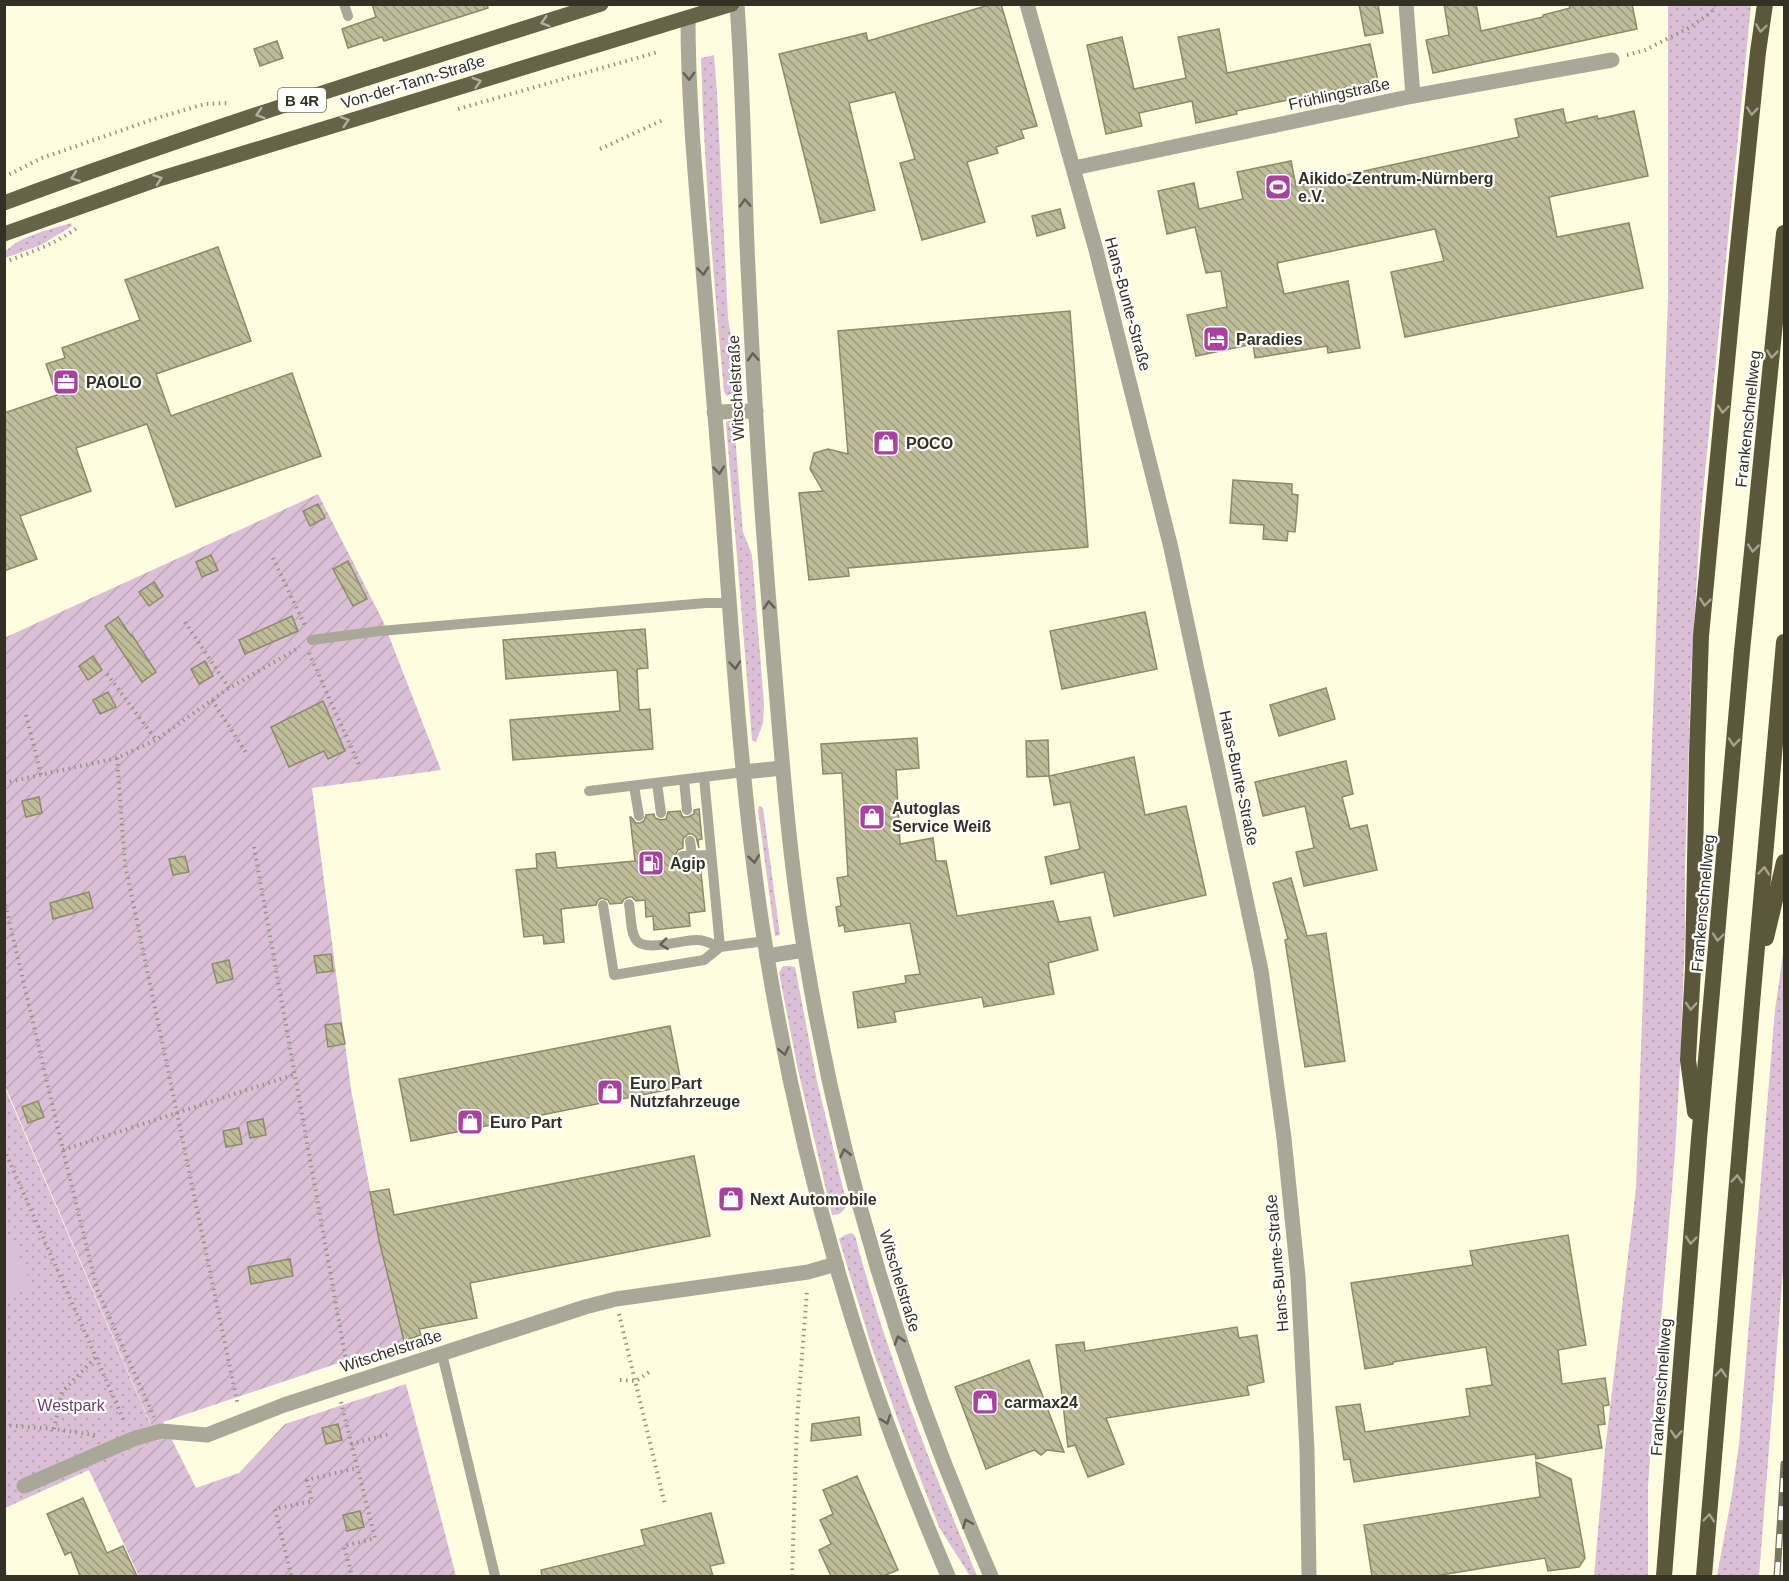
<svg xmlns="http://www.w3.org/2000/svg" width="1789" height="1581" font-family="Helvetica,sans-serif">
<style>
.grass{fill:url(#grass-dots)}
.garden{fill:url(#garden-furrows)}
.pitch{fill:#dbbfd6}
.building{fill:url(#building-back-hatch);stroke:#8d8a68;stroke-width:1.5}
.lines{fill:none;stroke-linecap:round;stroke-linejoin:round}
.path{stroke:#96957f;stroke-width:4;stroke-dasharray:1.5 4.5;stroke-linecap:butt}
.service{stroke:#a9a898;stroke-width:10}
.minor{stroke:#a9a898;stroke-width:15}
.tertiary{stroke:#a9a898;stroke-width:15}
.primary{stroke:#656348;stroke-width:15}
.trunk{stroke:#5a573a;stroke-width:16}
.rail-casing{stroke:#787663;stroke-width:7}
.rail{stroke:#fff;stroke-width:4.5;stroke-dasharray:14;stroke-linecap:butt}
.oneway{stroke:#b2b1a4}
.oneway2{stroke:#a4a393}
.oneway3{stroke:#626152}
.labels{text-anchor:middle;dominant-baseline:central;stroke-width:4.5;stroke-linejoin:round;paint-order:stroke}
.shield{fill:#fff;stroke:#706f65;stroke-width:1.5}
.shield-label{font-size:15px;font-weight:bold;fill:#323123}
.street-label{font-size:16px;fill:#323123;stroke:#fff}
.poi-label{font-size:16px;font-weight:bold;fill:#323123;stroke:#fff;text-anchor:start}
.park-label{font-size:16px;fill:#6e3e67;stroke:#fff}
</style>
<defs>
<pattern id="grass-dots" width="8" height="8" patternUnits="userSpaceOnUse" patternTransform="scale(1.5)"><rect width="8" height="8" fill="#dbbfd6"/><path d="M2 2h.1M6 6h.1" fill="none" stroke="#bca5b7" stroke-width="1.8" stroke-linecap="round"/></pattern>
<pattern id="garden-furrows" width="10" height="10" patternUnits="userSpaceOnUse" patternTransform="scale(1.5)"><rect width="10" height="10" fill="#dbbfd6"/><path d="M-1 1l2-2M0 10L10 0M9 11l2-2" fill="none" stroke="#bca5b7"/></pattern>
<pattern id="building-back-hatch" width="6" height="6" patternUnits="userSpaceOnUse" patternTransform="scale(1.5)"><rect width="6" height="6" fill="#bfbd99"/><path d="M-1 5l2 2M0 0l6 6M5-1l2 2" fill="none" stroke="#9c9a7c"/></pattern>
</defs>
<rect width="100%" height="100%" fill="#fffddf"/>
<g class="grass">
<polygon points="1668,5 1751,5 1701,513 1691,673 1685,871 1685,934 1680,1066 1675,1152 1652,1429 1648,1486 1648,1576 1594,1576 1605,1451 1636,1188 1668,298"/>
<path d="M714,55l3,38 11,226 11,63 -3,9 -9,5 -3,-4c-10,-111 -20,-222 -23,-334z"/>
<path d="M71,223l1,3 -31,19 -36,13v-6c16,-17 44,-22 66,-29z"/>
<polygon points="731,420 734,424 743,532 752,555 764,705 763,723 756,742 752,740 726,422"/>
<polygon points="760,806 763,808 780,935 775,936 758,810"/>
<polygon points="1784,947 1784,1258 1759,1576 1717,1576 1732,1494 1739,1444 1775,1010"/>
<path d="M783,966h7l5,1 22,114 30,124c-4,7 -7,10 -15,10l-34,-145 -19,-97z"/>
<polygon points="4,1086 158,1442 89,1470 5,1508"/>
<path d="M852,1233l3,3c31,117 76,230 122,340h-7l-31,-49 -37,-96 -30,-83 -33,-109 6,-4z"/>
</g>
<polygon class="garden" points="318,494 383,621 441,770 312,788 351,1089 381,1248 404,1341 163,1422 196,1488 239,1473 285,1424 406,1384 456,1576 139,1576 89,1470 158,1441 5,1086 4,638"/>
<polygon class="pitch" points="4,1224 32,1286 5,1301 4,1301"/>
<g class="building">
<polygon points="372,4 487,4 488,8 384,41 382,37 348,48 342,29 376,17"/>
<polygon points="992,4 1001,4 1037,126 1021,130 1024,138 996,147 998,153 967,162 985,222 922,240 900,163 915,159 895,92 849,103 875,210 821,223 779,54 866,33 868,41"/>
<polygon points="1359,4 1378,4 1383,33 1365,36"/>
<polygon points="1444,4 1476,4 1481,31 1543,17 1543,15 1570,8 1569,4 1632,4 1637,29 1433,73 1426,40 1449,35"/>
<polygon points="1219,29 1227,73 1370,44 1378,81 1236,111 1237,114 1196,123 1192,101 1139,113 1142,126 1106,134 1087,45 1122,37 1134,89 1186,78 1178,37"/>
<polygon points="277,41 283,58 260,66 254,49"/>
<polygon points="1563,109 1566,123 1597,116 1598,119 1634,111 1648,176 1549,197 1557,237 1629,223 1643,288 1405,337 1391,272 1444,261 1435,229 1277,263 1284,294 1348,281 1360,348 1328,353 1327,346 1255,358 1253,344 1196,356 1187,315 1227,307 1221,271 1206,273 1195,227 1167,234 1158,191 1194,183 1199,209 1243,199 1237,172 1291,161 1296,186 1519,137 1515,119"/>
<polygon points="1060,209 1065,228 1037,236 1032,216"/>
<polygon points="218,247 251,341 156,374 171,416 292,373 321,456 176,507 147,424 76,448 91,491 20,516 37,559 4,571 4,413 57,395 46,364 65,358 62,348 140,320 125,280"/>
<polygon points="1070,311 1088,547 848,568 849,576 809,580 799,493 823,491 810,469 814,453 828,449 848,454 838,331"/>
<polygon points="1233,480 1292,484 1292,494 1298,495 1297,511 1295,532 1288,531 1287,541 1263,539 1264,525 1230,523"/>
<polygon points="318,504 325,518 310,526 303,511"/>
<polygon points="211,555 218,570 202,577 196,562"/>
<polygon points="348,561 367,599 353,606 333,569"/>
<polygon points="154,582 163,596 149,606 139,592"/>
<polygon points="1145,612 1157,669 1062,689 1050,631"/>
<polygon points="292,616 298,631 245,654 239,640"/>
<polygon points="118,617 131,636 132,635 156,672 142,682 105,626"/>
<polygon points="645,629 648,668 637,669 639,710 650,709 653,749 513,760 510,720 620,711 617,670 506,679 503,640"/>
<polygon points="93,656 102,670 88,680 79,666"/>
<polygon points="205,661 213,676 199,684 191,669"/>
<polygon points="1326,688 1335,719 1279,736 1270,705"/>
<polygon points="108,692 116,707 100,714 93,700"/>
<polygon points="323,701 345,751 328,759 324,751 289,767 271,727"/>
<polygon points="917,738 919,768 896,770 900,844 933,838 936,861 946,861 957,916 1053,901 1059,922 1090,917 1098,950 1048,963 1054,994 984,1007 982,997 894,1012 896,1022 858,1028 853,992 906,983 905,976 920,974 910,923 845,932 844,925 839,926 836,907 841,906 837,878 848,876 842,773 823,774 821,744"/>
<polygon points="1048,740 1049,776 1027,777 1026,741"/>
<polygon points="1134,757 1145,815 1186,806 1206,895 1114,916 1104,872 1051,884 1045,857 1080,849 1070,802 1054,805 1049,776"/>
<polygon points="1346,761 1353,794 1342,797 1350,829 1367,825 1377,870 1304,886 1296,852 1314,848 1305,806 1263,816 1255,782"/>
<polygon points="39,797 42,813 26,817 22,801"/>
<polygon points="699,809 702,839 698,840 699,848 696,837 692,834 688,834 683,839 683,848 678,850 675,856 676,860 679,863 700,863 705,911 689,913 690,926 654,930 653,916 646,917 645,900 636,901 632,897 629,897 624,899 622,903 610,904 608,900 602,898 598,900 596,905 561,909 564,942 544,944 543,935 524,937 516,870 537,868 536,854 555,852 557,868 635,861 630,817 631,817 636,823 640,823 644,821 646,815 654,814 655,818 661,820 666,819 668,812 680,811 683,817 688,817 694,814 694,810"/>
<polygon points="185,856 189,872 173,875 169,859"/>
<polygon points="1291,878 1307,936 1326,933 1345,1061 1305,1067 1285,940 1288,939 1273,883"/>
<polygon points="89,892 93,908 53,919 50,903"/>
<polygon points="331,954 333,971 317,973 314,956"/>
<polygon points="229,960 233,979 217,983 212,964"/>
<polygon points="341,1023 345,1044 328,1047 325,1025"/>
<polygon points="670,1026 682,1087 411,1141 399,1079"/>
<polygon points="38,1101 44,1117 28,1123 22,1107"/>
<polygon points="263,1119 266,1135 250,1138 247,1122"/>
<polygon points="239,1128 242,1144 226,1147 223,1131"/>
<polygon points="694,1156 710,1236 470,1283 477,1318 419,1329 421,1335 404,1341 379,1240 370,1192 389,1189 394,1215"/>
<polygon points="1568,1235 1586,1345 1558,1350 1562,1384 1605,1378 1609,1405 1603,1406 1605,1424 1598,1425 1602,1448 1536,1459 1535,1454 1354,1482 1350,1459 1344,1460 1336,1407 1360,1404 1365,1432 1470,1416 1466,1389 1492,1385 1486,1347 1393,1362 1393,1364 1365,1369 1351,1283 1473,1265 1470,1251"/>
<polygon points="290,1259 293,1276 251,1284 248,1267"/>
<polygon points="1237,1327 1239,1338 1257,1335 1264,1382 1247,1386 1249,1395 1106,1418 1124,1464 1088,1477 1075,1445 1068,1447 1056,1345 1084,1342 1085,1351"/>
<polygon points="1029,1360 1064,1452 1047,1450 1041,1455 1034,1450 986,1469 955,1387"/>
<polygon points="859,1417 861,1435 811,1441 812,1424"/>
<polygon points="338,1424 342,1440 326,1444 322,1428"/>
<polygon points="1536,1462 1571,1479 1585,1558 1579,1567 1548,1571 1545,1558 1435,1576 1372,1576 1364,1525 1540,1497"/>
<polygon points="857,1476 898,1570 883,1576 831,1576 819,1550 831,1544 820,1520 833,1514 823,1490"/>
<polygon points="83,1498 107,1553 123,1546 137,1576 80,1576 71,1552 65,1555 47,1514"/>
<polygon points="360,1511 364,1527 347,1531 343,1515"/>
<polygon points="711,1513 724,1563 710,1566 713,1576 542,1576 541,1570 645,1545 641,1530"/>
</g>
<g class="lines">
<g class="path">
<polyline points="1627,55 1645,50 1687,29 1712,12 1715,4"/>
<polyline points="458,109 658,52"/>
<polyline points="600,149 663,120"/>
<polyline points="4,177 42,158 160,117 205,104 229,103"/>
<path d="M4,262c26,-9 51,-18 73,-34"/>
<polyline points="273,558 306,628"/>
<polyline points="185,622 229,688"/>
<polyline points="309,653 359,765"/>
<polyline points="107,674 156,740"/>
<polyline points="212,700 247,754"/>
<polyline points="26,715 41,775"/>
<polyline points="117,758 125,864 238,1406"/>
<polyline points="4,783 117,758 156,740 229,688 300,647"/>
<polyline points="254,847 347,1366"/>
<polyline points="4,899 63,1150 97,1289 154,1417"/>
<polyline points="4,1149 125,1423"/>
<polyline points="63,1150 296,1074"/>
<polyline points="619,1314 665,1505"/>
<polyline points="620,1380 636,1381 649,1372"/>
<polyline points="341,1402 375,1538 344,1546 352,1576"/>
<polyline points="4,1425 54,1429 95,1435"/>
<polyline points="54,1429 62,1392 96,1357"/>
<polyline points="351,1444 390,1434"/>
<polyline points="291,1575 275,1509 312,1501 307,1480 357,1468"/>
<polyline points="792,1576 797,1421 807,1290"/>
</g>
<g class="service">
<polyline points="344,4 348,16"/>
<polyline points="312,640 380,631 706,603 730,603"/>
<polyline points="684,780 687,810"/>
<polyline points="657,783 661,813"/>
<polyline points="634,786 639,816"/>
<polyline points="589,791 744,772"/>
<polyline points="690,841 692,856"/>
<polyline points="682,856 710,855"/>
<path d="M629,904c2,11 1,29 8,37 10,11 47,-2 61,-1 7,0 16,5 22,7l-16,-170"/>
<polyline points="603,905 614,975 704,960 720,947 765,941"/>
<polyline points="442,1354 495,1576"/>
</g>
<g class="minor">
<polyline points="1027,4 1096,250 1171,548 1261,970 1284,1138 1298,1277 1307,1450 1309,1576"/>
<polyline points="1406,4 1413,96"/>
<polyline points="1074,168 1413,96 1612,60"/>
<polyline points="744,772 782,768"/>
<polyline points="767,956 804,950"/>
<polyline points="24,1486 133,1439 161,1431 207,1435 284,1405 585,1307 616,1299 808,1272 836,1264"/>
</g>
<g class="tertiary">
<path d="M737,4c6,81 7,162 10,242 6,140 15,279 27,418 8,96 15,193 31,289 35,215 98,423 186,623"/>
<path d="M688,18c0,72 6,143 12,215 6,77 12,154 19,231 12,154 20,309 43,461 23,150 58,299 106,443 23,70 51,140 80,208"/>
<polyline points="714,412 756,411"/>
</g>
<g class="primary">
<path d="M4,203c197,-73 397,-136 597,-199"/>
<polyline points="4,234 159,179 732,4"/>
</g>
<g class="trunk">
<polyline points="1766,938 1784,862"/>
<polyline points="1695,1112 1688,1060 1693,969 1697,756 1701,636 1736,267 1758,52 1765,4"/>
<polyline points="1664,1576 1699,1139 1742,651 1784,233"/>
<polyline points="1704,1576 1753,992 1784,642"/>
</g>
<defs>
<polyline id="rail" points="1777,1576 1784,1464"/>
</defs>
<use href="#rail" class="rail-casing"/>
<use href="#rail" class="rail"/>
</g>
<defs><path id="oneway-chevron" d="M-2-3.5L2.5 0L-2 3.5" fill="none" stroke-width="1.6" stroke-linecap="round" stroke-linejoin="round" transform="scale(1.5)"/></defs>
<g class="oneway">
<use href="#oneway-chevron" transform="translate(545 22) rotate(163)"/>
<use href="#oneway-chevron" transform="translate(477 82) rotate(-17)"/>
<use href="#oneway-chevron" transform="translate(260 114) rotate(162)"/>
<use href="#oneway-chevron" transform="translate(345 121) rotate(-17)"/>
<use href="#oneway-chevron" transform="translate(75 177) rotate(160)"/>
<use href="#oneway-chevron" transform="translate(158 179) rotate(-19)"/>
</g>
<g class="oneway2">
<use href="#oneway-chevron" transform="translate(1761 28) rotate(98)"/>
<use href="#oneway-chevron" transform="translate(1752 111) rotate(96)"/>
<use href="#oneway-chevron" transform="translate(1772 354) rotate(96)"/>
<use href="#oneway-chevron" transform="translate(1723 409) rotate(95)"/>
<use href="#oneway-chevron" transform="translate(1753 548) rotate(96)"/>
<use href="#oneway-chevron" transform="translate(1705 602) rotate(96)"/>
<use href="#oneway-chevron" transform="translate(1734 742) rotate(95)"/>
<use href="#oneway-chevron" transform="translate(1764 871) rotate(-85)"/>
<use href="#oneway-chevron" transform="translate(1718 937) rotate(95)"/>
<use href="#oneway-chevron" transform="translate(1691 1006) rotate(93)"/>
<use href="#oneway-chevron" transform="translate(1737 1179) rotate(-85)"/>
<use href="#oneway-chevron" transform="translate(1691 1240) rotate(95)"/>
<use href="#oneway-chevron" transform="translate(1721 1373) rotate(-85)"/>
<use href="#oneway-chevron" transform="translate(1676 1434) rotate(94)"/>
<use href="#oneway-chevron" transform="translate(1709 1518) rotate(-85)"/>
</g>
<g class="oneway3">
<use href="#oneway-chevron" transform="translate(689 76) rotate(88)"/>
<use href="#oneway-chevron" transform="translate(745 203) rotate(-92)"/>
<use href="#oneway-chevron" transform="translate(703 271) rotate(85)"/>
<use href="#oneway-chevron" transform="translate(753 357) rotate(-93)"/>
<use href="#oneway-chevron" transform="translate(719 470) rotate(85)"/>
<use href="#oneway-chevron" transform="translate(769 605) rotate(-94)"/>
<use href="#oneway-chevron" transform="translate(735 665) rotate(85)"/>
<use href="#oneway-chevron" transform="translate(754 859) rotate(83)"/>
<use href="#oneway-chevron" transform="translate(664 944) rotate(173)"/>
<use href="#oneway-chevron" transform="translate(784 1051) rotate(78)"/>
<use href="#oneway-chevron" transform="translate(845 1153) rotate(-103)"/>
<use href="#oneway-chevron" transform="translate(899 1340) rotate(-108)"/>
<use href="#oneway-chevron" transform="translate(886 1420) rotate(70)"/>
<use href="#oneway-chevron" transform="translate(967 1523) rotate(-113)"/>
</g>
<defs>
<symbol id="stadium-square" viewBox="-11 -11 22 22"><rect x="-9" y="-9" width="18" height="18" rx="4" fill="#ab40a0" stroke="#fff"/><path d="M0-5a6.5 5 0 1 0 0 10a6.5 5 0 1 0 0-10ZM-3.5-1.8h7v3.6h-7Z" fill="#fff"/></symbol>
<symbol id="hotel-square" viewBox="-11 -11 22 22"><rect x="-9" y="-9" width="18" height="18" rx="4" fill="#ab40a0" stroke="#fff"/><path d="M-6-4.5h1.5V1H6V5H4.5V3h-9V5H-6ZM-4 0a1.8 1.8 0 1 1 3.6 0ZM.5 0V-2.5h3Q6-2.5 6 0Z" fill="#fff"/></symbol>
<symbol id="office-square" viewBox="-11 -11 22 22"><rect x="-9" y="-9" width="18" height="18" rx="4" fill="#ab40a0" stroke="#fff"/><path d="M-6-3h4V-5.5h4V-3h4V5H-6ZM-1-4.5V-3h2v-1.5ZM-6 0V1H6V0Z" fill="#fff"/></symbol>
<symbol id="shop-square" viewBox="-11 -11 22 22"><rect x="-9" y="-9" width="18" height="18" rx="4" fill="#ab40a0" stroke="#fff"/><path d="M-5-2.5h2.3a2.7 3.5 0 0 1 5.4 0H5L5.5 6h-11ZM-1.5-2.5h3a1.5 2.3 0 0 0-3 0Z" fill="#fff"/></symbol>
<symbol id="fuel-square" viewBox="-11 -11 22 22"><rect x="-9" y="-9" width="18" height="18" rx="4" fill="#ab40a0" stroke="#fff"/><path d="M-5.5-6h7V0h2V4h1.3V-2.5L3-4.5l.8-.8L6-3V5H2.5V1h-1V6h-7ZM-4.2-4.7v3.2H.2V-4.7Z" fill="#fff"/></symbol>
</defs>
<g fill-rule="evenodd">
<use href="#stadium-square" x="1263" y="172" width="30" height="30"/>
<use href="#hotel-square" x="1201" y="324" width="30" height="30"/>
<use href="#office-square" x="51" y="367" width="30" height="30"/>
<use href="#shop-square" x="871" y="428" width="30" height="30"/>
<use href="#shop-square" x="857" y="802" width="30" height="30"/>
<use href="#fuel-square" x="636" y="848" width="30" height="30"/>
<use href="#shop-square" x="595" y="1077" width="30" height="30"/>
<use href="#shop-square" x="455" y="1107" width="30" height="30"/>
<use href="#shop-square" x="716" y="1184" width="30" height="30"/>
<use href="#shop-square" x="970" y="1387" width="30" height="30"/>
</g>
<g class="labels">
<rect class="shield" x="278" y="88" width="48" height="24" rx="4.5"/>
<g class="shield-label">
<text x="302" y="100">B 4R</text>
</g>
<g class="street-label">
<text transform="translate(413 82) rotate(-17)">Von-der-Tann-Straße</text>
<text transform="translate(1339 94) rotate(-12)">Frühlingstraße</text>
<text transform="translate(1128 304) rotate(75)">Hans-Bunte-Straße</text>
<text transform="translate(736 388) rotate(-93)">Witschelstraße</text>
<text transform="translate(1748 419) rotate(-84)">Frankenschnellweg</text>
<text transform="translate(1239 778) rotate(78)">Hans-Bunte-Straße</text>
<text transform="translate(1703 903) rotate(-85)">Frankenschnellweg</text>
<text transform="translate(1277 1263) rotate(-95)">Hans-Bunte-Straße</text>
<text transform="translate(900 1281) rotate(73)">Witschelstraße</text>
<text transform="translate(391 1351) rotate(-18)">Witschelstraße</text>
<text transform="translate(1661 1387) rotate(-86)">Frankenschnellweg</text>
</g>
<g class="poi-label">
<text x="1298" y="178">Aikido-Zentrum-Nürnberg<tspan x="1298" dy="18">e.V.</tspan></text>
<text x="1236" y="339">Paradies</text>
<text x="86" y="382">PAOLO</text>
<text x="906" y="443">POCO</text>
<text x="892" y="808">Autoglas<tspan x="892" dy="18">Service Weiß</tspan></text>
<text x="670" y="863">Agip</text>
<text x="630" y="1083">Euro Part<tspan x="630" dy="18">Nutzfahrzeuge</tspan></text>
<text x="490" y="1122">Euro Part</text>
<text x="750" y="1199">Next Automobile</text>
<text x="1004" y="1402">carmax24</text>
</g>
<g class="park-label">
<text x="71" y="1405">Westpark</text>
</g>
</g>
<rect width="1789" height="1581" fill="none" stroke="#323123" stroke-width="12"/>
</svg>
